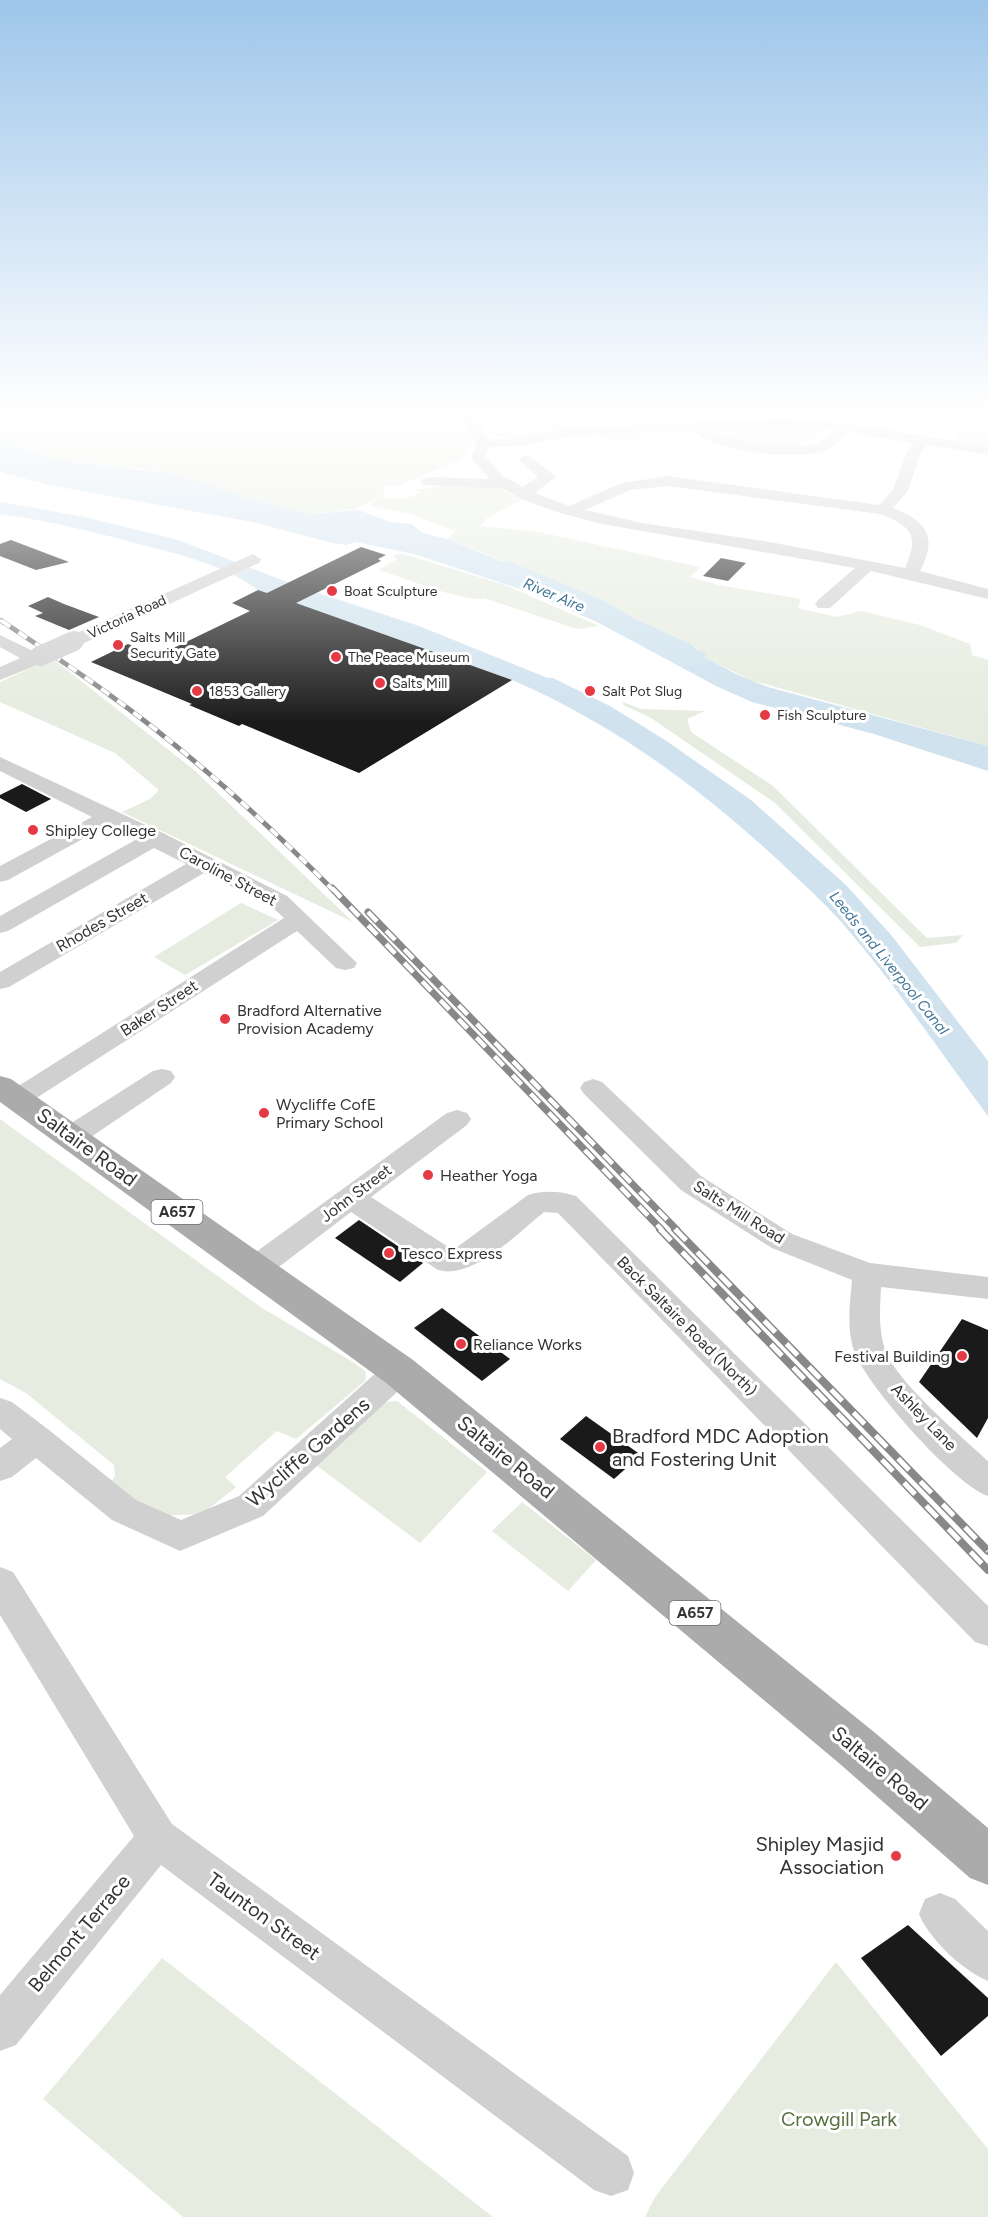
<svg xmlns="http://www.w3.org/2000/svg" width="988" height="2217" font-family="Figtree,sans-serif">
<style>
.green{fill:#e6ecdf}
.water{fill:#cfe2ee}
.building{fill:#1a1a1a}
.lines{fill:none;stroke-linecap:round;stroke-linejoin:round}
.minor{fill:#d0d0d0;fill-rule:evenodd}
.major{fill:#ababab;fill-rule:evenodd}
.rail-far3-casing{stroke:#888;stroke-width:4.5}
.rail-far2-casing{stroke:#888;stroke-width:5}
.rail-far1-casing{stroke:#888;stroke-width:7}
.rail-casing{stroke:#888;stroke-width:8}
.rail-far3{stroke:#fff;stroke-width:3;stroke-dasharray:8;stroke-linecap:butt}
.rail-far2{stroke:#fff;stroke-width:4;stroke-dasharray:10;stroke-linecap:butt}
.rail-far1{stroke:#fff;stroke-width:4.5;stroke-dasharray:13;stroke-linecap:butt}
.rail{stroke:#fff;stroke-width:5;stroke-dasharray:16;stroke-linecap:butt}
.minor-bridge{stroke:#d0d0d0;stroke-width:20}
.poi-dot{fill:#e63946;stroke:#fff;stroke-width:2}
.labels{text-anchor:middle;dominant-baseline:central;stroke-width:6;stroke-linejoin:round;paint-order:stroke}
.far-poi-label{font-size:14px;fill:#333;stroke:#fff;text-anchor:start}
.far-street-label{font-size:14px;fill:#333;stroke:#fff}
.far-water-label{font-size:15px;font-style:italic;fill:#3f7597;stroke:#fff}
.shield{fill:#fff;stroke:#707070;stroke-width:1.5}
.shield-label{font-size:15px;font-weight:bold;fill:#333}
.poi-label{font-size:16px;fill:#333;stroke:#fff;text-anchor:start}
.street-label{font-size:16px;fill:#333;stroke:#fff}
.near-street-label{font-size:20px;fill:#333;stroke:#fff}
.near-poi-label{font-size:20px;fill:#333;stroke:#fff;text-anchor:start}
.near-park-label{font-size:20px;fill:#56703f;stroke:#fff}
</style>
<rect width="100%" height="100%" fill="#fff"/>
<g class="green">
<path d="M0,412h439c17,8 28,12 34,31l-12,16 -64,28 -7,-2 -7,3 2,5 -4,4c13,3 28,3 39,-5l-6,-2 30,-4 58,3 20,11 -34,17 -7,9 58,6 161,35 -10,10 29,8 82,14 -3,9 39,9 24,-6 59,14 50,19 2,11 16,5v86l-238,-66 -45,-23 -12,-12 -59,-27 -31,-18 -156,-61 9,-8 -46,-17 -41,-9 7,-6 -21,10 -45,5 -62,-16 -92,-27 -95,-11 -29,-8 -32,-17z"/>
<polygon points="466,412 606,412 588,428 554,431 513,439 493,435 485,423"/>
<polygon points="968,412 988,412 988,447 954,442"/>
<path d="M749,425l77,3c-17,34 -96,14 -123,0z"/>
<polygon points="681,430 690,435 606,439 594,435"/>
<path d="M398,554h6l101,31 94,41 -20,3 -8,-2 -87,-29c-16,6 -85,-22 -105,-28l18,-11 -4,-3z"/>
<polygon points="52,658 194,770 353,922 122,812 150,799 159,790 115,753 0,702 0,682"/>
<polygon points="623,702 641,709 705,711 687,719 691,732 773,786 927,938 963,935 956,943 920,947 775,803 651,718 623,705"/>
<polygon points="241,903 278,920 185,975 154,957"/>
<polygon points="0,1119 262,1308 353,1362 366,1372 365,1381 296,1439 277,1431 225,1477 236,1487 202,1514 155,1516 111,1482 115,1476 114,1465 26,1393 0,1379"/>
<polygon points="397,1401 487,1472 420,1543 316,1465 386,1402"/>
<polygon points="522,1502 596,1560 568,1591 492,1531"/>
<polygon points="162,1958 493,2217 183,2217 43,2099"/>
<polygon points="836,1962 988,2149 988,2217 645,2217 655,2197"/>
</g>
<g class="water">
<polygon points="0,435 32,452 60,460 174,474 248,498 310,514 359,510 390,522 411,524 423,533 447,539 501,561 510,562 603,600 634,618 693,645 697,650 705,652 705,657 736,674 768,687 988,746 988,771 874,734 752,702 716,686 599,623 523,590 414,554 356,542 346,545 332,543 253,522 49,485 4,473 0,471"/>
<path d="M0,502l85,15 93,23 122,47 119,39 129,52h5l57,28 55,34 86,60 96,86 45,50 96,125v55c-48,-64 -93,-132 -145,-192 -20,-23 -43,-43 -65,-64 -79,-73 -166,-137 -266,-180l-254,-90c-35,-26 -81,-36 -123,-47 -45,-12 -89,-23 -135,-29z"/>
</g>
<g class="building">
<polygon points="11,540 69,562 36,570 0,556 0,544"/>
<polygon points="361,547 386,555 378,559 381,561 296,603 512,680 359,773 242,724 239,726 189,705 192,704 91,662 128,644 157,656 250,611 232,603 258,590 267,593"/>
<polygon points="721,558 746,563 728,581 703,576"/>
<polygon points="48,597 64,604 99,617 69,630 35,616 43,613 28,606"/>
<polygon points="22,784 51,799 26,812 0,798 0,795"/>
<polygon points="359,1220 423,1263 400,1282 335,1238"/>
<polygon points="442,1308 510,1359 482,1381 414,1328"/>
<polygon points="962,1319 988,1330 988,1418 977,1438 919,1382"/>
<polygon points="586,1416 641,1455 614,1479 560,1439"/>
<polygon points="908,1925 988,1998 988,2016 941,2056 861,1958"/>
</g>
<g class="lines">
<g class="minor">
<path d="M445,412c25,0 32,4 43,27h25l67,-12 207,-9 67,6 134,23v8l-61,-10 -6,7 -13,39 -15,17c34,13 45,29 27,63l68,18v10l-117,-28 -41,37h-12l-3,-4 3,-4 37,-32 -253,-44 -45,-12 -36,-13 -17,-10 -81,-4 -3,-3 3,-3 5,-2 62,2 -19,-21 5,-15 -8,-16zM787,426l46,4c-5,6 -11,12 -19,14 -23,7 -84,-2 -105,-14zM692,430c20,22 103,30 130,22 11,-4 18,-12 25,-20l66,11 -6,8 -14,39 -14,15 -211,-29 -46,7 -53,23 -34,-13 21,-16 -26,-21 -5,-1 -7,4 20,18 -15,10 -20,-11 -17,-19 3,-10h24l67,-12zM668,486l212,28c31,12 40,21 25,54l-135,-26 -128,-19 -57,-13 45,-20z"/>
<polygon points="253,554 261,559 259,563 80,645 68,645 65,641 68,637"/>
<polygon points="0,635 35,652 47,652 49,656 42,663 0,680 0,667 20,658 0,647"/>
<polygon points="0,757 163,833 287,896 357,963 354,968 345,970 336,968 297,931 27,1104 18,1107 9,1104 5,1098 9,1092 284,918 271,906 204,873 9,987 0,989 0,972 186,864 154,848 8,931 0,933 0,916 137,839 108,825 8,880 0,882 0,866 92,817 0,771"/>
<polygon points="162,1069 171,1071 175,1077 171,1083 82,1143 72,1145 62,1143 58,1136 62,1129 153,1071"/>
<path d="M593,1079l9,3 99,94 91,58 78,29 118,14v22l-107,-12c-1,21 -3,45 5,65 12,31 76,85 102,109v35c-33,-11 -120,-109 -133,-143 -9,-22 -5,-50 -3,-73l-80,-32 -91,-58 -97,-96 -4,-6 4,-6z"/>
<path d="M457,1110l10,3 4,6 -4,6 -96,72 82,53 75,-55c15,-5 33,-4 48,1l412,410v40l-13,-4 -417,-429 -14,-1c-26,21 -71,68 -106,58l-87,-58 -84,64 -11,3 -11,-3 -4,-8 4,-8 202,-147z"/>
<polygon points="399,1359 410,1362 415,1371 410,1380 263,1516 180,1551 112,1520 36,1458 12,1477 0,1481 0,1448 12,1439 0,1429 0,1398 12,1402 49,1430 136,1500 181,1520 239,1496 388,1362"/>
<polygon points="0,1567 13,1572 172,1824 628,2156 634,2173 628,2190 611,2196 594,2190 161,1865 16,2045 0,2051 0,1995 134,1836 0,1615"/>
<path d="M940,1893l15,6 33,32v50c-25,-10 -59,-42 -69,-67l6,-15z"/>
</g>
<polygon class="major" points="0,1076 11,1079 413,1360 874,1732 988,1828 988,1885 970,1878 840,1764 385,1382 0,1102"/>
<defs>
<polyline id="rail-far3" points="0,620 4,623"/>
<path id="rail-far2" d="M2,621c35,24 71,47 105,72 81,58 156,126 226,197"/>
<g id="rail-far1">
<polyline points="332,888 662,1230"/>
<polyline points="368,912 677,1230"/>
</g>
<g id="rail">
<polyline points="660,1229 988,1570"/>
<polyline points="675,1229 988,1551"/>
</g>
</defs>
<use href="#rail-far3" class="rail-far3-casing"/>
<use href="#rail-far2" class="rail-far2-casing"/>
<use href="#rail-far1" class="rail-far1-casing"/>
<use href="#rail" class="rail-casing"/>
<use href="#rail-far3" class="rail-far3"/>
<use href="#rail-far2" class="rail-far2"/>
<use href="#rail-far1" class="rail-far1"/>
<use href="#rail" class="rail"/>
<polyline class="minor-bridge" points="40,656 74,641"/>
</g>
<linearGradient id="sky" x2="0" y2="1"><stop stop-color="#9ec6ea"/><stop offset="0.57" stop-color="#fff"/><stop offset="1" stop-color="#fff" stop-opacity="0"/></linearGradient>
<rect width="988" height="723" fill="url(#sky)"/>
<g class="poi-dot">
<circle cx="332" cy="591" r="6"/>
<circle cx="118" cy="645" r="6"/>
<circle cx="336" cy="657" r="6"/>
<circle cx="380" cy="683" r="6"/>
<circle cx="197" cy="691" r="6"/>
<circle cx="590" cy="691" r="6"/>
<circle cx="765" cy="715" r="6"/>
<circle cx="33" cy="830" r="6"/>
<circle cx="225" cy="1019" r="6"/>
<circle cx="264" cy="1113" r="6"/>
<circle cx="428" cy="1175" r="6"/>
<circle cx="389" cy="1253" r="6"/>
<circle cx="461" cy="1344" r="6"/>
<circle cx="962" cy="1356" r="6"/>
<circle cx="600" cy="1447" r="6"/>
<circle cx="896" cy="1856" r="6"/>
</g>
<g class="labels">
<g class="far-poi-label">
<text x="344" y="591">Boat Sculpture</text>
<text x="130" y="637">Salts Mill<tspan x="130" dy="16">Security Gate</tspan></text>
<text x="348" y="657">The Peace Museum</text>
<text x="392" y="683">Salts Mill</text>
<text x="209" y="691">1853 Gallery</text>
<text x="602" y="691">Salt Pot Slug</text>
<text x="777" y="715">Fish Sculpture</text>
</g>
<g class="far-street-label">
<text transform="translate(127 617) rotate(-25)">Victoria Road</text>
</g>
<g class="far-water-label">
<text transform="translate(554 595) rotate(23)">River Aire</text>
<text transform="translate(889 963) rotate(51)">Leeds and Liverpool Canal</text>
</g>
<g class="shield">
<rect x="151.5" y="1200" width="51" height="24" rx="4.5"/>
<rect x="669.5" y="1601" width="51" height="24" rx="4.5"/>
</g>
<g class="shield-label">
<text x="177" y="1212">A657</text>
<text x="695" y="1613">A657</text>
</g>
<g class="poi-label">
<text x="45" y="830">Shipley College</text>
<text x="237" y="1010">Bradford Alternative<tspan x="237" dy="18">Provision Academy</tspan></text>
<text x="276" y="1104">Wycliffe CofE<tspan x="276" dy="18">Primary School</tspan></text>
<text x="440" y="1175">Heather Yoga</text>
<text x="401" y="1253">Tesco Express</text>
<text x="473" y="1344">Reliance Works</text>
<text x="950" y="1356" text-anchor="end">Festival Building</text>
</g>
<g class="street-label">
<text transform="translate(228 876) rotate(28)">Caroline Street</text>
<text transform="translate(102 922) rotate(-30)">Rhodes Street</text>
<text transform="translate(159 1008) rotate(-33)">Baker Street</text>
<text transform="translate(356 1193) rotate(-37)">John Street</text>
<text transform="translate(739 1212) rotate(32)">Salts Mill Road</text>
<text transform="translate(687 1326) rotate(45)">Back Saltaire Road (North)</text>
<text transform="translate(924 1417) rotate(46)">Ashley Lane</text>
</g>
<g class="near-street-label">
<text transform="translate(87 1147) rotate(36)">Saltaire Road</text>
<text transform="translate(308 1452) rotate(-41)">Wycliffe Gardens</text>
<text transform="translate(506 1457) rotate(39)">Saltaire Road</text>
<text transform="translate(880 1768) rotate(40)">Saltaire Road</text>
<text transform="translate(264 1916) rotate(36)">Taunton Street</text>
<text transform="translate(79 1933) rotate(-50)">Belmont Terrace</text>
</g>
<g class="near-poi-label">
<text x="612" y="1436">Bradford MDC Adoption<tspan x="612" dy="23">and Fostering Unit</tspan></text>
<text x="884" y="1844" text-anchor="end">Shipley Masjid<tspan x="884" dy="23">Association</tspan></text>
</g>
<g class="near-park-label">
<text x="839" y="2119">Crowgill Park</text>
</g>
</g>
</svg>
